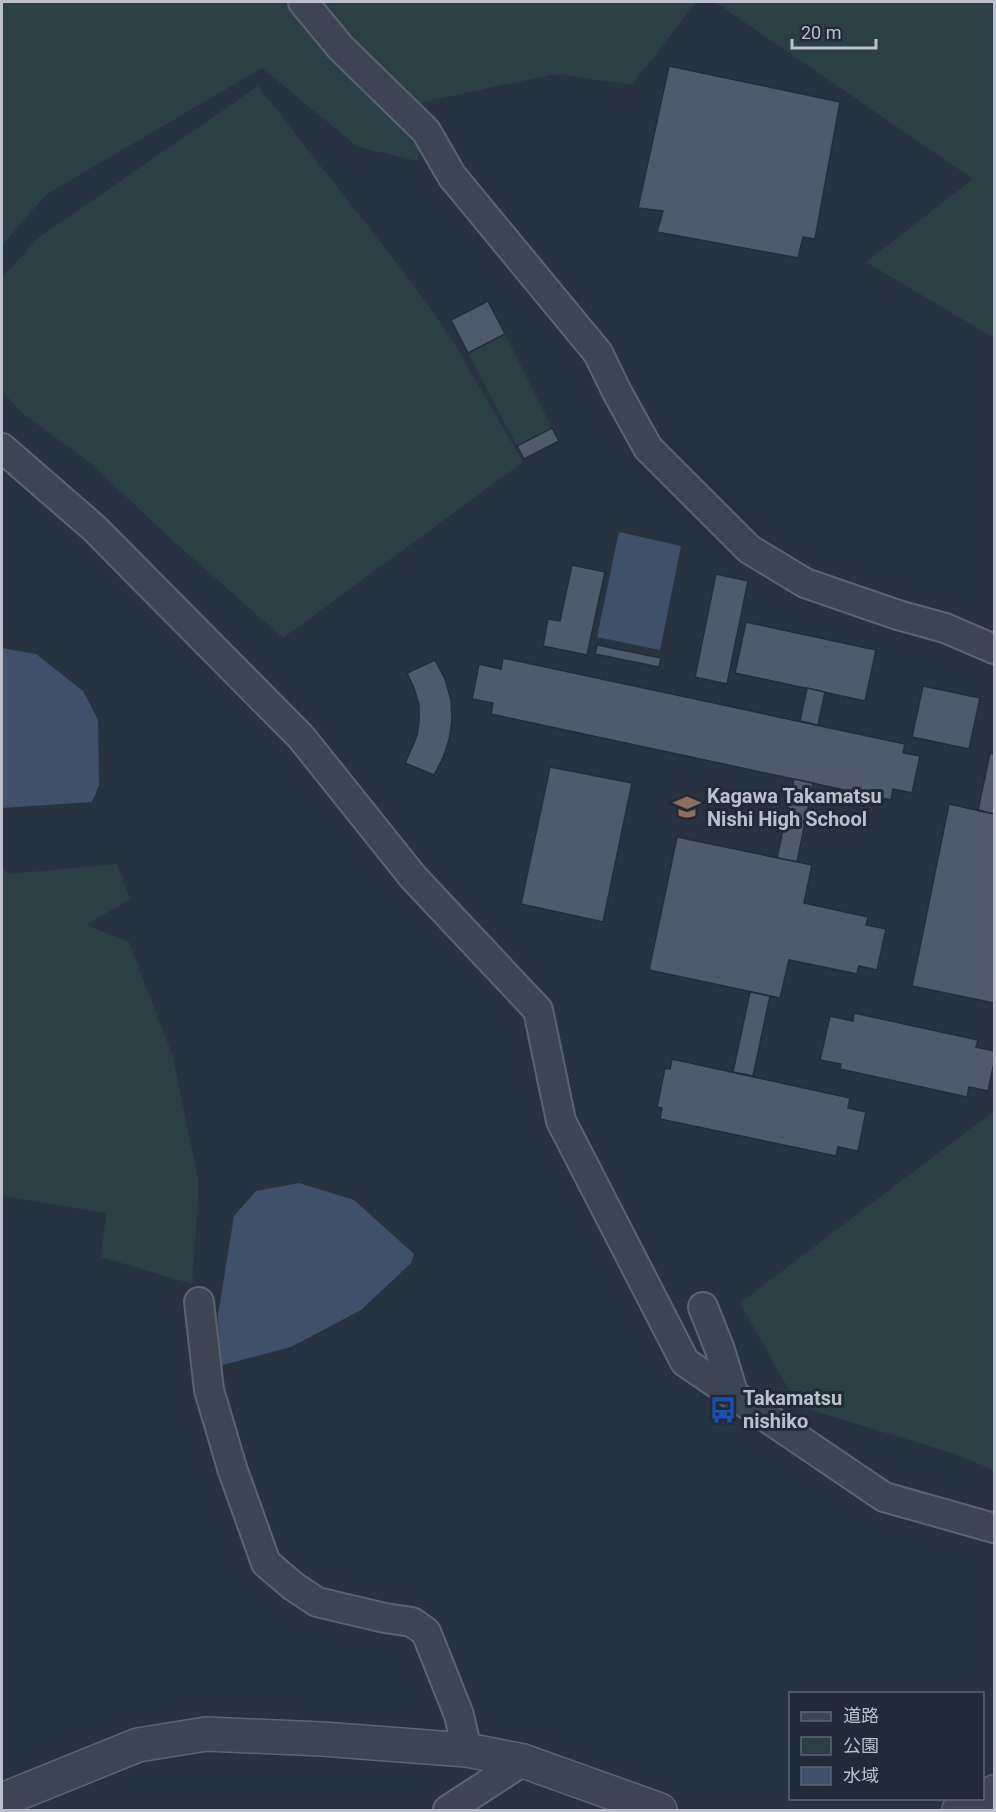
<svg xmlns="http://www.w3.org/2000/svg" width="996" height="1812" font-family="Roboto,'Noto Sans JP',sans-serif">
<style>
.green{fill:#2a4043}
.water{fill:#3f506a}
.building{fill:#4f5a6b;stroke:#232c39;stroke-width:1.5}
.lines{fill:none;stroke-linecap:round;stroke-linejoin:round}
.minor-casing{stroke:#5b636f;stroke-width:32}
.tertiary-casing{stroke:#5b636f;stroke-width:36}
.minor{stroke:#3d4552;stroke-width:28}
.tertiary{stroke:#3d4552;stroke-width:33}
.labels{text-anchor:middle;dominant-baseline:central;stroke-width:6;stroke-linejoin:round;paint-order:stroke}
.poi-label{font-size:20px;font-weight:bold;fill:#bac0cc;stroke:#212a37;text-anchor:start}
</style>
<rect width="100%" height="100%" fill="#283342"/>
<g class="green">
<polygon points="2,2 696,2 632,85 555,74 423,102 418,161 358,147 262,68 47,194 2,245"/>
<polygon points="715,2 994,2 994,338 866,262 973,179"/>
<polygon points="258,86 407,276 451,338 523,462 283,638 168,536 90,463 21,412 2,391 2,278 38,238"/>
<polygon points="505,334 552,428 517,446 468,353"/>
<polygon points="117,864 130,899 86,925 129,942 173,1057 199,1184 192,1284 101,1257 106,1213 2,1196 2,868 9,874"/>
<polygon points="994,1111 994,1470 955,1454 798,1406 740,1303"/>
</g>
<g class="water">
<polygon points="619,532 681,546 660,650 597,637"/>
<polygon points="2,648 36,654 83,691 98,720 99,785 92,802 2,808"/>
<polygon points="299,1183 354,1200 414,1254 411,1263 361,1310 291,1347 219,1366 218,1315 234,1216 256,1191"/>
</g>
<g class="building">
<polygon points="669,66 840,102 815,239 803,237 798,258 657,232 663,211 638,208"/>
<polygon points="488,301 505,334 468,353 451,320"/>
<polygon points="552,428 559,441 524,459 517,446"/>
<polygon points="572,565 605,572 587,655 543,646 548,619 560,621"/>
<polygon points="716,574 748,581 727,684 695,677"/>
<polygon points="746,622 876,650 865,701 735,673"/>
<polygon points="597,645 661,658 659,667 595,654"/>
<polygon points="503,658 905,744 903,753 920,756 912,793 893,789 891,800 491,714 493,703 472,699 479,664 501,669"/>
<polygon points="435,660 445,679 451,700 452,721 449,740 443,758 434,775 405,763 417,736 419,722 419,705 414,688 407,673"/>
<polygon points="923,686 980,698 969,749 912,737"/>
<polygon points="807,688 825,692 818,725 800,721"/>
<polygon points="990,753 994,754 994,814 978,810"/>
<polygon points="550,767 632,783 603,922 521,904"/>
<polygon points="794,779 813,783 797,862 777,858"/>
<polygon points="949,804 994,814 994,1003 912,986"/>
<polygon points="677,837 812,865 804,903 868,917 866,925 886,929 877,970 859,966 857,974 789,960 780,998 649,970"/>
<polygon points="750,992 770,996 753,1076 733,1072"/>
<polygon points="854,1013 978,1040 976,1047 994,1051 994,1063 988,1091 969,1087 967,1097 840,1069 841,1064 820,1060 830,1016 853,1021"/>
<polygon points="672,1059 850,1098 848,1108 866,1112 858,1151 838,1147 836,1156 660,1119 662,1108 657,1107 665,1068 670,1069"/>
</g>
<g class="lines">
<defs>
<g id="minor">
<polyline points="303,2 341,48 426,131 452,176 598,353 617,392 648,448 749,549 805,583 898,615 945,628 994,649"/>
<polyline points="2,448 94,528 301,737 413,877 538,1010 561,1121 685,1362 884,1497 994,1528"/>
<polyline points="199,1302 209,1390 232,1468 266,1563 293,1586 317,1602 385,1618 412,1622 426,1632 459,1715 467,1750"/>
<polyline points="703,1307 720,1350 734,1396"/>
<polyline points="448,1810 523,1761"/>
</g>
<g id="tertiary">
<polyline points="2,1800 138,1745 206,1734 322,1739 467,1750 523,1761 660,1810"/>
<polyline points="959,1810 994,1792"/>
</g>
</defs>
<use href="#minor" class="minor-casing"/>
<use href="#tertiary" class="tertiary-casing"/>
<use href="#minor" class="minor"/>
<use href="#tertiary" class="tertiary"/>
</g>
<defs>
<symbol id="school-bare" viewBox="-9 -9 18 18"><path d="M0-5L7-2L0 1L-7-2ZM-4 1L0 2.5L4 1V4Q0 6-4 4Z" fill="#8d6e63" stroke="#212a37" stroke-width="2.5" paint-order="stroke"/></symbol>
<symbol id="bus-bare" viewBox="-9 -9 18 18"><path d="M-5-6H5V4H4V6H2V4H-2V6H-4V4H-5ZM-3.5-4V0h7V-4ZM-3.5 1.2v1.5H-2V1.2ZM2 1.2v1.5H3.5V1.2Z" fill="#1a4fb4" stroke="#212a37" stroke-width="2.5" paint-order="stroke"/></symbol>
</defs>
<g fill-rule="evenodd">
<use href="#school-bare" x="668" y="788" width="38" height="38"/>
<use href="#bus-bare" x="704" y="1391" width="38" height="38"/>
</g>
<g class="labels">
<g class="poi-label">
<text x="707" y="796">Kagawa Takamatsu<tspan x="707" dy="23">Nishi High School</tspan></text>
<text x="743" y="1398">Takamatsu<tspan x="743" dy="23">nishiko</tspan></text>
</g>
</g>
<rect width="996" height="1812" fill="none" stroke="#bac0cc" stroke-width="6"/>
<rect x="789" y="1692" width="195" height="108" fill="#212a37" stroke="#5e6673" stroke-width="1.5"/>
<rect x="801" y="1712" width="30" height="9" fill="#3d4552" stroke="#5e6673" stroke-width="1.5"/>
<text x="843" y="1722" font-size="18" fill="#bac0cc">道路</text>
<rect x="801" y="1737" width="30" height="18" fill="#2a4043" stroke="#5e6673" stroke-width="1.5"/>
<text x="843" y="1752" font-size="18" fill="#bac0cc">公園</text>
<rect x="801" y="1767" width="30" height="18" fill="#3f506a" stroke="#5e6673" stroke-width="1.5"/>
<text x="843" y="1782" font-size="18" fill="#bac0cc">水域</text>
<path d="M792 39v9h84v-9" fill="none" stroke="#bac0cc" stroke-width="3"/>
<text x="801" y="39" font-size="18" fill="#bac0cc" stroke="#212a37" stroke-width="4.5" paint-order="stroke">20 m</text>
</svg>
